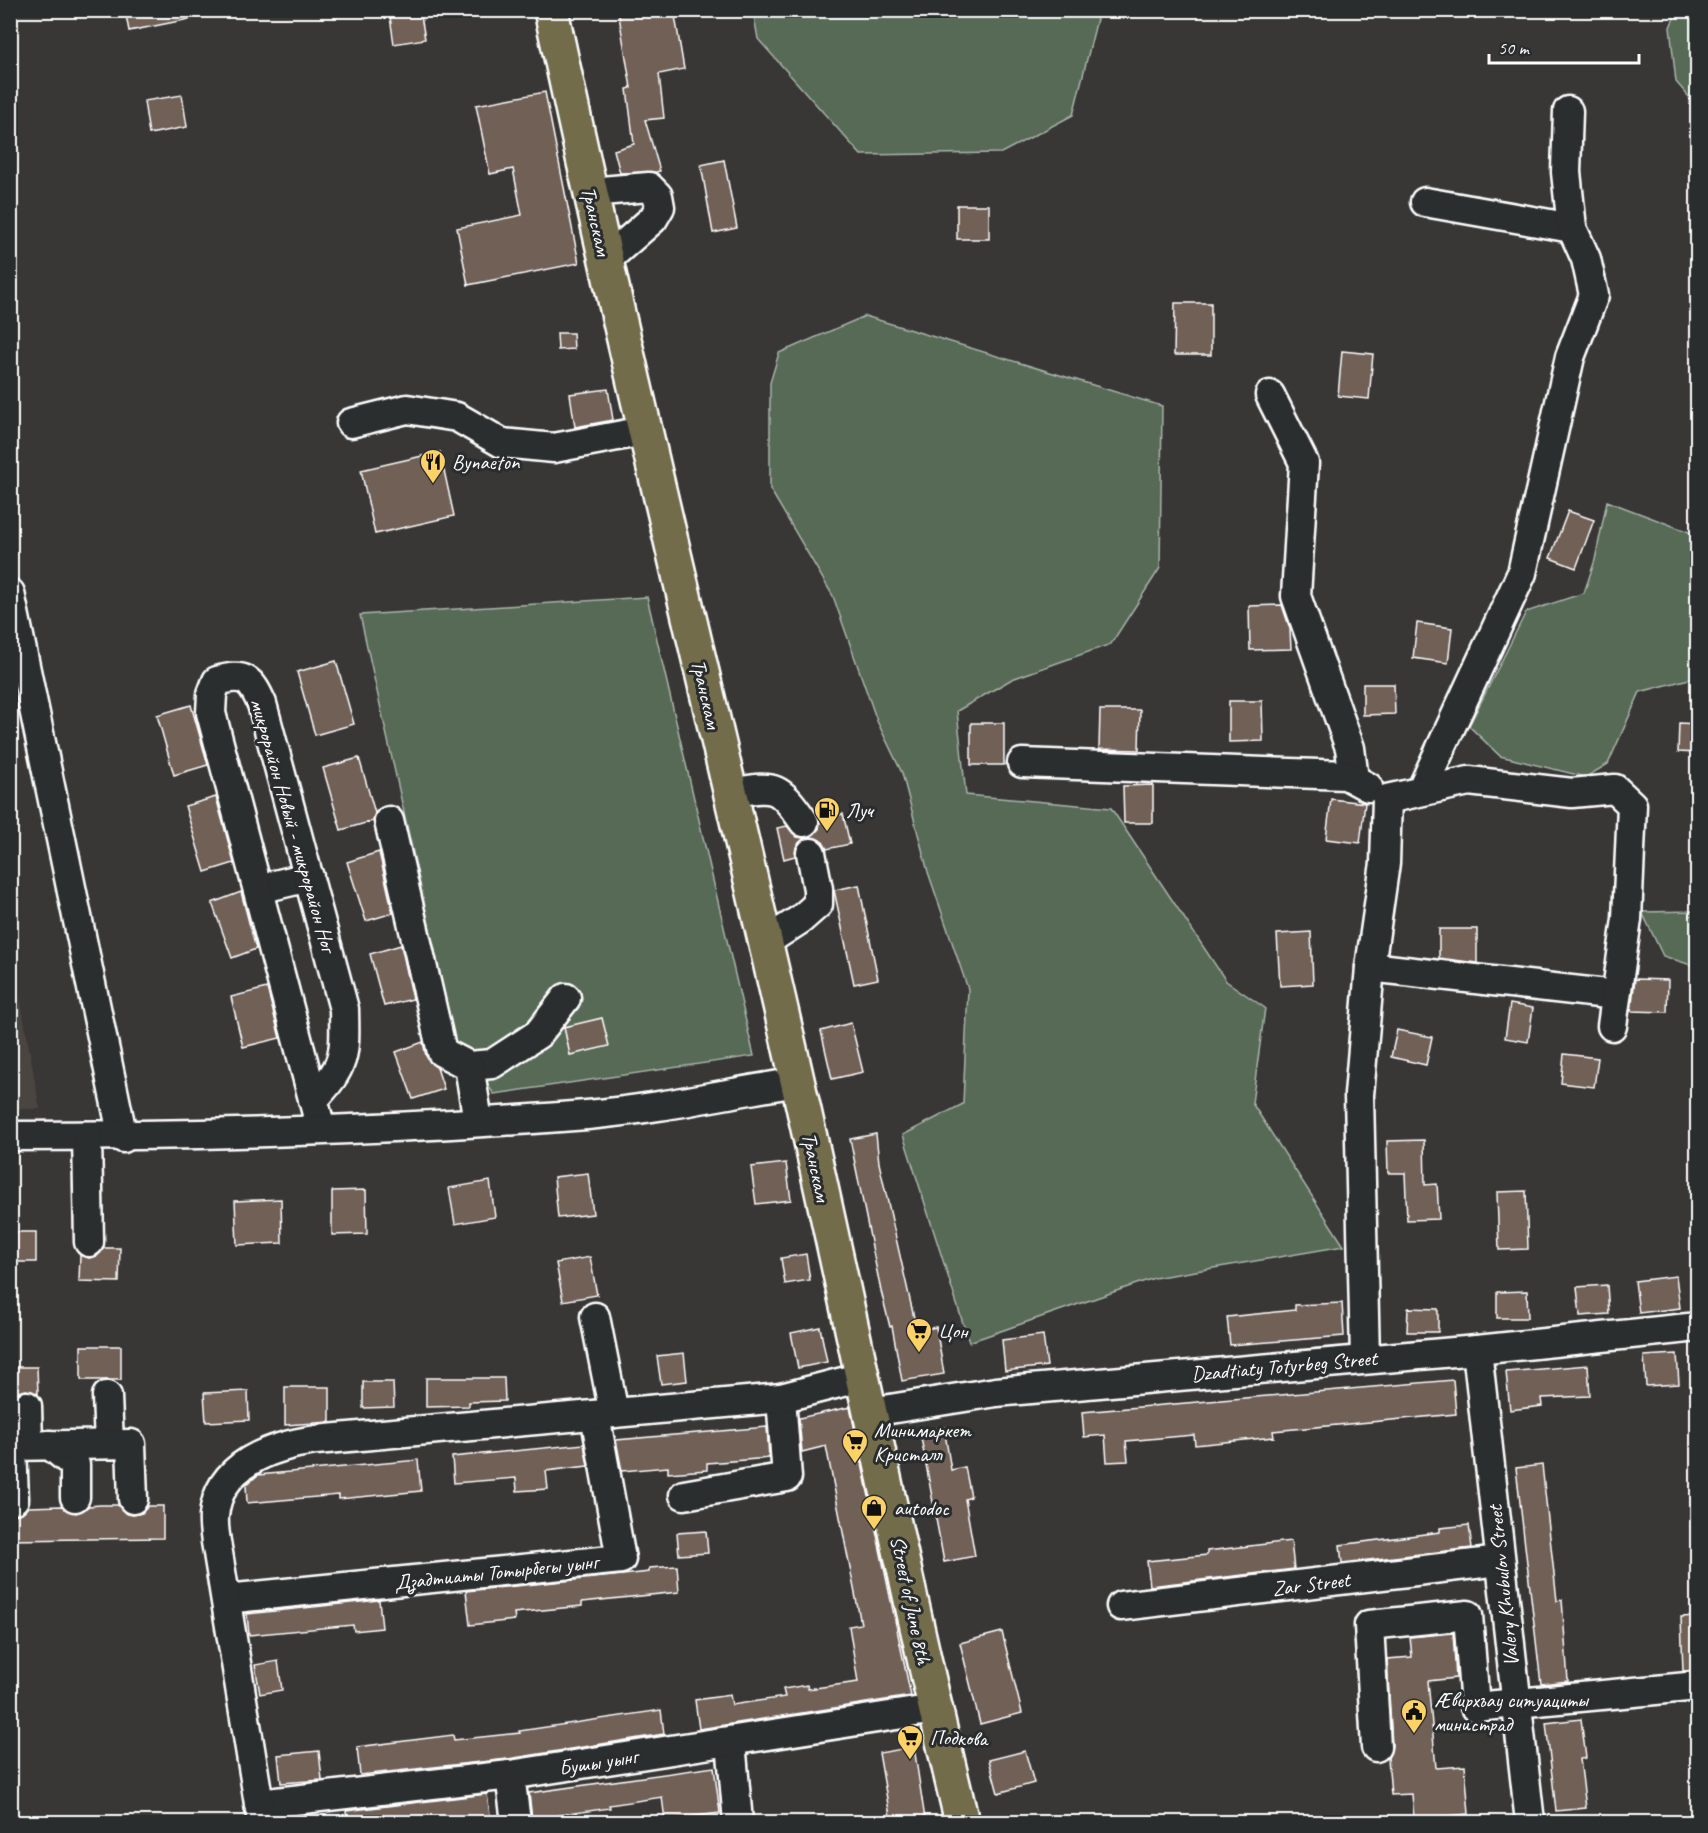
<svg xmlns="http://www.w3.org/2000/svg" width="1708" height="1833" font-family="Caveat,sans-serif">
<style>
.built{fill:#494440}
.green{fill:#566b57;stroke:#aab5ab;stroke-width:1.5}
.building{fill:#706157;stroke:#fff;stroke-width:1.5}
.lines{fill:none;stroke-linecap:round;stroke-linejoin:round}
.minor-casing{stroke:#fff;stroke-width:33}
.highway-casing{stroke:#fff;stroke-width:38}
.minor{stroke:#2a2d2e;stroke-width:28}
.highway{stroke:#726c4b;stroke-width:33}
.labels{text-anchor:middle;dominant-baseline:central;stroke-width:6;stroke-linejoin:round;paint-order:stroke}
.street-label{font-size:21px;fill:#fff;stroke:#2a2d2e}
.poi-label{font-size:21px;fill:#fff;stroke:#2a2d2e;text-anchor:start}
</style>
<rect width="100%" height="100%" fill="#383736"/>
<filter id="ink" filterUnits="userSpaceOnUse"><feTurbulence type="fractalNoise" baseFrequency=".0167" numOctaves="2"/><feDisplacementMap in="SourceGraphic" scale="12" xChannelSelector="R" yChannelSelector="G"/><feConvolveMatrix kernelMatrix="1 2 1 2 8 2 1 2 1" color-interpolation-filters="sRGB"/></filter>
<g filter="url(#ink)">
<polygon class="built" points="10,946 11,946 40,1109 11,1109"/>
<g class="green">
<polygon points="753,11 753,10 1099,11 1073,115 1001,153 861,155 758,39"/>
<polygon points="1677,11 1697,11 1697,106 1676,82 1670,27"/>
<polygon points="865,316 1162,406 1160,568 1111,644 1012,679 957,711 966,795 1111,808 1226,981 1265,1008 1252,1103 1344,1246 1154,1278 969,1342 903,1135 963,1104 968,989 928,872 902,773 877,721 833,596 770,489 770,383 779,353"/>
<polygon points="1607,501 1697,535 1697,677 1640,692 1608,764 1586,777 1500,756 1469,726 1526,612 1584,593 1595,560"/>
<polygon points="647,597 754,1056 494,1094 455,1041 360,615"/>
<polygon points="1697,911 1697,967 1663,956 1642,912"/>
</g>
<g class="building">
<polygon points="125,10 194,10 195,18 129,31"/>
<polygon points="389,10 420,10 425,39 394,44"/>
<polygon points="618,10 674,10 684,69 659,74 664,118 645,120 660,171 656,172 620,173 614,150 634,144 627,89 631,88"/>
<polygon points="545,92 579,263 468,285 457,228 522,215 513,169 490,174 476,105"/>
<polygon points="182,95 187,127 149,134 144,101"/>
<polygon points="724,160 737,228 713,233 701,165"/>
<rect x="957" y="205" width="32" height="34"/>
<polygon points="1175,303 1211,303 1211,355 1174,355"/>
<polygon points="557,333 573,333 574,349 558,350"/>
<polygon points="1342,351 1373,354 1369,399 1338,396"/>
<polygon points="608,389 613,420 575,427 570,394"/>
<polygon points="440,452 454,516 375,534 361,470"/>
<polygon points="1568,511 1594,520 1576,568 1550,558"/>
<polygon points="1282,605 1290,629 1291,649 1250,650 1249,606"/>
<polygon points="1417,623 1452,628 1448,663 1413,658"/>
<polygon points="336,661 354,724 315,735 297,672"/>
<polygon points="1363,684 1394,684 1395,714 1363,715"/>
<polygon points="1229,701 1262,701 1263,741 1229,742"/>
<polygon points="191,705 208,765 174,775 157,715"/>
<polygon points="1100,710 1140,710 1139,750 1099,749"/>
<rect x="971" y="723" width="33" height="42"/>
<polygon points="1679,723 1698,724 1698,753 1678,752"/>
<polygon points="359,758 375,813 373,821 341,830 323,768"/>
<polygon points="1153,785 1153,823 1124,823 1123,786"/>
<polygon points="216,797 234,863 205,872 185,806"/>
<polygon points="1331,799 1365,803 1360,843 1326,839"/>
<polygon points="843,814 850,844 827,849 823,842 810,837 819,829 820,819"/>
<polygon points="787,826 797,837 805,838 796,847 795,856 784,859 777,828"/>
<polygon points="379,852 393,913 366,921 347,862"/>
<polygon points="859,885 878,979 854,984 834,890"/>
<polygon points="241,892 256,949 232,958 212,903"/>
<polygon points="1439,929 1477,929 1477,963 1439,958"/>
<polygon points="1311,932 1313,984 1280,986 1277,934"/>
<polygon points="401,945 413,999 384,1006 370,954"/>
<polygon points="1635,979 1668,980 1667,1012 1631,1011"/>
<polygon points="267,988 280,1038 243,1047 231,997"/>
<polygon points="1510,1004 1533,1008 1528,1042 1505,1038"/>
<polygon points="602,1018 609,1046 570,1055 564,1027"/>
<polygon points="851,1023 863,1072 832,1079 821,1031"/>
<polygon points="1397,1030 1432,1037 1426,1065 1391,1057"/>
<polygon points="423,1042 426,1056 437,1068 444,1089 413,1099 396,1052"/>
<polygon points="1564,1054 1598,1058 1594,1087 1561,1083"/>
<polygon points="876,1134 879,1163 917,1331 936,1327 944,1374 902,1381 892,1326 890,1327 881,1291 850,1139"/>
<polygon points="1424,1140 1425,1185 1437,1184 1439,1219 1407,1220 1405,1173 1388,1173 1387,1141"/>
<polygon points="786,1163 791,1200 756,1204 751,1167"/>
<polygon points="588,1173 593,1214 558,1218 554,1177"/>
<polygon points="490,1181 495,1217 455,1224 449,1188"/>
<polygon points="366,1190 367,1234 332,1235 332,1191"/>
<polygon points="1526,1191 1528,1249 1499,1250 1497,1192"/>
<polygon points="281,1199 282,1243 237,1245 235,1201"/>
<rect x="10" y="1232" width="26" height="30"/>
<polygon points="104,1248 120,1248 119,1282 79,1281 80,1255 89,1258 97,1256"/>
<polygon points="806,1254 810,1280 785,1284 781,1258"/>
<polygon points="590,1257 597,1295 563,1301 556,1263"/>
<polygon points="1676,1276 1680,1308 1639,1313 1635,1281"/>
<polygon points="1607,1285 1609,1314 1580,1316 1577,1287"/>
<polygon points="1527,1291 1528,1318 1497,1318 1497,1292"/>
<polygon points="1342,1303 1344,1336 1230,1345 1227,1317 1295,1310 1295,1305"/>
<polygon points="1408,1308 1438,1309 1438,1332 1407,1332"/>
<polygon points="820,1327 827,1362 798,1368 791,1333"/>
<polygon points="1043,1335 1047,1366 1005,1371 1002,1340"/>
<rect x="81" y="1346" width="40" height="34"/>
<polygon points="684,1353 687,1381 661,1384 657,1356"/>
<polygon points="1677,1354 1679,1384 1646,1386 1644,1356"/>
<polygon points="1588,1365 1590,1396 1541,1398 1542,1406 1510,1410 1506,1372"/>
<polygon points="10,1367 37,1367 38,1394 26,1390 18,1392 10,1401"/>
<polygon points="426,1378 504,1378 505,1401 469,1402 469,1406 426,1407"/>
<polygon points="1453,1380 1456,1414 1273,1431 1274,1437 1195,1445 1194,1435 1126,1441 1128,1461 1107,1462 1105,1435 1084,1437 1082,1412"/>
<polygon points="363,1382 393,1382 394,1407 363,1408"/>
<polygon points="285,1387 330,1387 330,1422 285,1425"/>
<polygon points="248,1391 249,1420 206,1422 204,1393"/>
<polygon points="850,1407 911,1696 699,1729 695,1700 730,1695 732,1705 785,1697 783,1689 807,1685 808,1689 858,1682 849,1626 861,1624 826,1446 802,1452 799,1418"/>
<polygon points="767,1427 769,1458 707,1463 707,1470 668,1473 668,1467 622,1471 616,1440"/>
<polygon points="944,1427 951,1470 965,1467 971,1497 965,1499 975,1556 944,1562 920,1432"/>
<polygon points="584,1444 588,1466 546,1471 548,1489 517,1491 516,1478 454,1483 452,1457"/>
<polygon points="418,1460 421,1491 339,1499 339,1495 247,1503 246,1485 258,1475"/>
<polygon points="1542,1465 1557,1601 1562,1600 1568,1681 1541,1684 1516,1468"/>
<polygon points="100,1505 118,1505 125,1513 133,1515 142,1513 148,1506 163,1506 163,1538 10,1540 10,1515 22,1513 28,1507 62,1506 76,1513 89,1506"/>
<polygon points="1469,1525 1472,1548 1342,1563 1340,1545 1440,1532 1440,1528"/>
<polygon points="706,1531 708,1553 679,1555 677,1533"/>
<polygon points="1291,1541 1294,1569 1150,1586 1147,1561 1207,1555 1207,1551"/>
<polygon points="677,1566 679,1592 582,1602 582,1606 514,1613 515,1620 470,1625 466,1591 623,1575 649,1572 649,1568"/>
<polygon points="379,1600 382,1628 354,1631 353,1625 249,1635 247,1614"/>
<polygon points="1698,1616 1698,1670 1683,1671 1681,1617"/>
<polygon points="1002,1632 1022,1713 980,1724 960,1643"/>
<polygon points="1453,1633 1456,1678 1428,1681 1436,1768 1465,1766 1469,1814 1414,1819 1412,1794 1391,1795 1388,1758 1392,1746 1387,1659 1412,1657 1410,1637"/>
<polygon points="278,1661 282,1690 260,1694 255,1665"/>
<polygon points="661,1710 664,1734 508,1759 360,1775 357,1747 453,1735 454,1740 520,1733 519,1731"/>
<polygon points="1581,1719 1586,1758 1580,1759 1586,1808 1556,1811 1546,1723"/>
<polygon points="914,1747 925,1819 891,1822 879,1753"/>
<polygon points="319,1751 322,1780 281,1783 278,1755"/>
<polygon points="1025,1751 1034,1783 998,1793 989,1760"/>
<polygon points="714,1767 720,1813 665,1820 662,1797 609,1805 610,1808 532,1819 529,1793"/>
<polygon points="487,1794 491,1822 347,1822 346,1811"/>
</g>
<g class="lines">
<defs>
<g id="minor">
<polyline points="589,192 649,187 658,196 660,207 653,219 605,261"/>
<polyline points="1425,202 1572,228"/>
<polyline points="1270,395 1304,463 1296,596 1350,748 1354,779"/>
<polyline points="351,423 407,409 457,417 502,443 554,448 644,431"/>
<polyline points="10,593 123,1138"/>
<polyline points="1022,763 1346,775 1368,787"/>
<polyline points="1421,791 1522,573 1570,357 1594,295 1586,259 1572,228 1566,172 1568,111"/>
<path d="M729,793c46,-7 48,-10 75,29"/>
<polyline points="389,821 442,1052 469,1066 492,1064 538,1034 566,998"/>
<polyline points="258,889 309,877"/>
<polyline points="764,943 801,919 818,904 818,889 811,853"/>
<polyline points="1370,967 1616,995"/>
<polyline points="469,1066 478,1121"/>
<path d="M313,1100c33,-35 32,-44 31,-91l-82,-305c-11,-25 -17,-31 -45,-23l-5,13 -1,19 110,416"/>
<path d="M10,1136c192,0 385,-6 577,-21 70,-6 141,-22 210,-33"/>
<polyline points="87,1136 89,1242"/>
<polyline points="595,1317 614,1413"/>
<polyline points="1477,1350 1530,1822"/>
<polyline points="1365,1359 1359,1095 1370,967 1385,863 1387,799 1469,781 1572,793 1615,789 1632,805 1627,919 1612,1026"/>
<polyline points="107,1396 109,1444"/>
<polyline points="27,1406 28,1445"/>
<polyline points="871,1412 996,1392 1477,1350 1698,1327"/>
<polyline points="50,1445 75,1465 75,1497"/>
<polyline points="10,1446 131,1444 133,1499"/>
<polyline points="12,1446 14,1499"/>
<polyline points="684,1495 787,1477 781,1398"/>
<polyline points="226,1599 621,1559 595,1415"/>
<polyline points="1121,1606 1500,1561"/>
<polyline points="731,1742 738,1822"/>
<polyline points="1376,1747 1369,1625 1468,1615 1475,1707 1698,1686"/>
<polyline points="510,1775 516,1822"/>
<polyline points="259,1804 510,1775 935,1709"/>
<path d="M262,1822l-44,-269c-2,-11 -5,-25 -4,-37 4,-52 58,-70 102,-76l465,-42 81,-21"/>
</g>
<path id="highway" d="M551,10c76,360 166,716 247,1074 56,246 105,494 164,738"/>
</defs>
<use href="#minor" class="minor-casing"/>
<use href="#highway" class="highway-casing"/>
<use href="#minor" class="minor"/>
<use href="#highway" class="highway"/>
</g>
</g>
<defs>
<symbol id="restaurant-pin" viewBox="-11 -11 22 30"><path d="M0 17L-7.5 6A9.5 9.5 0 1 1 7.5 6Z" fill="#ffd166" stroke="#2a2d2e"/><path d="M-5-6h1v4h1v-4h1v4h1v-4h1v5L-1.5 .5V6h-2V.5L-5-1ZM5-6V6H3V1.5H1.5Q1.5-4 5-6Z" fill="#111"/></symbol>
<symbol id="fuel-pin" viewBox="-11 -11 22 30"><path d="M0 17L-7.5 6A9.5 9.5 0 1 1 7.5 6Z" fill="#ffd166" stroke="#2a2d2e"/><path d="M-5.5-6h7V0h2V4h1.3V-2.5L3-4.5l.8-.8L6-3V5H2.5V1h-1V6h-7ZM-4.2-4.7v3.2H.2V-4.7Z" fill="#111"/></symbol>
<symbol id="supermarket-pin" viewBox="-11 -11 22 30"><path d="M0 17L-7.5 6A9.5 9.5 0 1 1 7.5 6Z" fill="#ffd166" stroke="#2a2d2e"/><path d="M-6-5.5h2.5l.6 2H6L4.5 2H-2.5L-4.4-4H-6ZM-1.5 3.2a1.3 1.3 0 1 0 .1 0ZM3 3.2a1.3 1.3 0 1 0 .1 0Z" fill="#111"/></symbol>
<symbol id="shop-pin" viewBox="-11 -11 22 30"><path d="M0 17L-7.5 6A9.5 9.5 0 1 1 7.5 6Z" fill="#ffd166" stroke="#2a2d2e"/><path d="M-5-2.5h2.3a2.7 3.5 0 0 1 5.4 0H5L5.5 6h-11ZM-1.5-2.5h3a1.5 2.3 0 0 0-3 0Z" fill="#111"/></symbol>
<symbol id="civic-pin" viewBox="-11 -11 22 30"><path d="M0 17L-7.5 6A9.5 9.5 0 1 1 7.5 6Z" fill="#ffd166" stroke="#2a2d2e"/><path d="M-.6-6.5H3V-4.5H.6V-3L4-1V1h2V6H-6V1h2V-1L-.6-3ZM-1.2 2.5V6h2.4V2.5Z" fill="#111"/></symbol>
</defs>
<g fill-rule="evenodd">
<use href="#restaurant-pin" x="418" y="447" width="30" height="40"/>
<use href="#fuel-pin" x="812" y="795" width="30" height="40"/>
<use href="#supermarket-pin" x="904" y="1316" width="30" height="40"/>
<use href="#supermarket-pin" x="840" y="1427" width="30" height="40"/>
<use href="#shop-pin" x="859" y="1493" width="30" height="40"/>
<use href="#civic-pin" x="1399" y="1697" width="30" height="40"/>
<use href="#supermarket-pin" x="895" y="1723" width="30" height="40"/>
</g>
<g class="labels">
<g class="street-label">
<text transform="translate(596 221) rotate(77)">Транскам</text>
<text transform="translate(706 694) rotate(77)">Транскам</text>
<text transform="translate(293 825) rotate(74)">микрорайон Новый - микрорайон Ног</text>
<text transform="translate(816 1167) rotate(78)">Транскам</text>
<text transform="translate(1284 1366) rotate(-5)">Dzadtiaty Totyrbeg Street</text>
<text transform="translate(496 1572) rotate(-6)">Дзадтиаты Тотырбегы уынг</text>
<text transform="translate(1311 1584) rotate(-7)">Zar Street</text>
<text transform="translate(1503 1586) rotate(-96)">Valery Khubulov Street</text>
<text transform="translate(911 1600) rotate(78)">Street of June 8th</text>
<text transform="translate(598 1762) rotate(-9)">Бушы уынг</text>
</g>
<g class="poi-label">
<text x="452" y="462">Bynaeton</text>
<text x="846" y="810">Луч</text>
<text x="938" y="1331">Цон</text>
<text x="874" y="1430">Минимаркет<tspan x="874" dy="24">Кристалл</tspan></text>
<text x="894" y="1508">autodoc</text>
<text x="1434" y="1700">Æвирхъау ситуациты<tspan x="1434" dy="24">министрад</tspan></text>
<text x="930" y="1738">Подкова</text>
</g>
</g>
<rect width="1708" height="1833" fill="none" stroke="#2a2d2e" stroke-width="36"/>
<rect x="18" y="18" width="1672" height="1797" fill="none" stroke="#fff" stroke-width="2" filter="url(#ink)"/>
<path d="M1489 54v9h150v-9" fill="none" stroke="#ffffff" stroke-width="3"/>
<text x="1498" y="54" font-size="18" fill="#ffffff" stroke="#2a2d2e" stroke-width="4.5" paint-order="stroke">50 m</text>
</svg>
